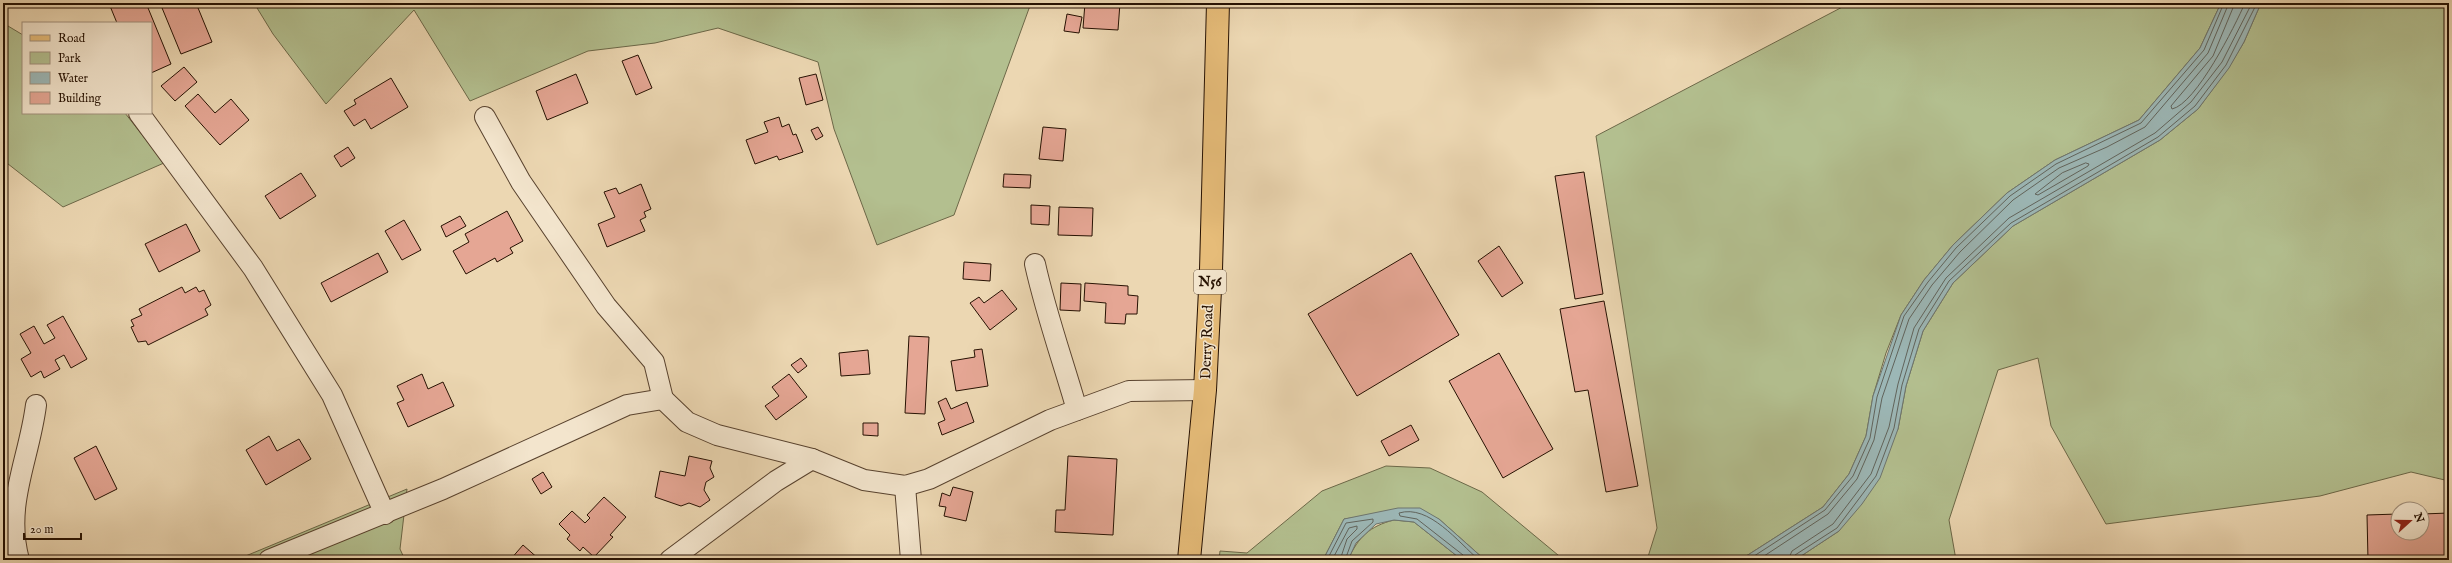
<svg xmlns="http://www.w3.org/2000/svg" width="2452" height="563" font-family="'IM FELL English',serif">
<style>
.green{fill:#b3bf8f;stroke:#6c6848}
.water{fill:#9cb7b6;stroke:#6d756e}
.lines{fill:none;stroke-linecap:round;stroke-linejoin:round}
.shore{stroke:#61645c;stroke-width:1}
.building{fill:#e5a694;stroke:#261102}
.street-casing{stroke:#58422e;stroke-width:22}
.primary-casing{stroke:#261102;stroke-width:24}
.street{stroke:#f3e5cd;stroke-width:20}
.primary{stroke:#e6bc79;stroke-width:22}
.labels{text-anchor:middle;dominant-baseline:central;stroke-width:3;stroke-linejoin:round;paint-order:stroke}
.shield{fill:#f3e5cd;stroke:#64513f;stroke-width:1}
.shield-label{font-size:14px;font-weight:bold;fill:#261102}
.street-label{font-size:15px;fill:#261102;stroke:#f3e5cd}
</style>
<rect width="100%" height="100%" fill="#ecd7b2"/>
<filter id="stains"><feTurbulence type="fractalNoise" baseFrequency=".005" numOctaves="4"/><feColorMatrix values="0 0 0 0 .2 0 0 0 0 .09 0 0 0 0 .02 0 0 0 .5 -.17"/></filter>
<radialGradient id="worn" r=".72"><stop offset=".6" stop-color="#630" stop-opacity="0"/><stop offset="1" stop-color="#630" stop-opacity=".3"/></radialGradient>
<g class="green">
<polygon points="254,3 1031,3 954,215 877,245 834,129 818,62 718,28 655,43 588,51 470,101 414,10 326,104 273,34"/>
<polygon points="1850,3 2221,3 2200,48 2139,120 2055,160 2007,193 1953,245 1924,280 1901,315 1886,353 1873,396 1866,436 1849,474 1823,507 1740,560 1647,560 1657,528 1596,136"/>
<polygon points="2261,3 2449,3 2449,481 2411,472 2320,496 2106,524 2051,426 2038,358 1998,370 1949,520 1956,560 1795,560 1839,531 1898,429 1906,386 1923,331 1953,283 2013,226 2160,140 2198,109 2229,67 2244,42"/>
<polygon points="3,23 23,35 23,113 125,113 164,163 63,207 3,160"/>
<polygon points="1386,466 1430,468 1482,492 1564,560 1485,560 1439,519 1366,516 1344,519 1323,560 1219,560 1220,551 1247,553 1322,491"/>
<polygon points="407,489 400,549 405,560 236,560"/>
<path d="M1394,520l20,2 48,38h-114c10,-23 22,-34 46,-40z"/>
</g>
<g class="water">
<polygon points="2221,3 2261,3 2244,42 2229,68 2198,109 2160,140 2013,226 1953,283 1923,331 1906,386 1898,429 1880,478 1862,504 1839,531 1795,560 1740,560 1823,507 1849,474 1866,436 1873,396 1901,315 1924,280 1953,245 2007,193 2055,160 2139,120 2200,48"/>
<polygon points="1398,508 1420,508 1439,519 1485,560 1462,560 1414,522 1394,520 1376,524 1356,543 1348,560 1323,560 1344,519"/>
</g>
<g class="lines">
<g class="shore">
<path d="M2235,3l-22,53 -42,50 1,3c24,-5 63,-83 73,-106"/>
<polygon points="2086,163 2089,164 2088,166 2038,195 2035,194 2062,173"/>
<polyline points="1327,560 1346,523 1373,519 1373,522 1352,541 1345,560"/>
<polyline points="1332,560 1349,528 1357,526 1357,529 1347,539 1340,560"/>
<path d="M1464,560l-1,-5 -46,-36 -17,-3 -1,-3c30,-9 59,29 80,47"/>
<polyline points="1748,560 1825,510 1853,476 1870,438 1877,397 1904,316 1928,282 1956,248 2010,196 2056,164 2141,123 2204,50 2224,3"/>
<polyline points="1758,560 1828,514 1857,479 1874,440 1882,398 1909,319 1932,285 1960,252 2013,200 2059,168 2107,147 2145,127 2208,53 2229,3"/>
<polyline points="1788,560 1792,551 1833,524 1871,474 1889,427 1898,384 1914,328 1946,278 2009,218 2155,133 2191,102 2222,62 2252,3"/>
<polyline points="1793,560 1795,555 1837,528 1876,476 1894,428 1902,385 1919,329 1949,281 2011,223 2158,137 2195,106 2226,65 2257,3"/>
</g>
</g>
<g class="building">
<polygon points="118,3 146,3 171,64 151,73 151,23 117,23 110,6"/>
<polygon points="160,3 196,3 212,42 181,54"/>
<polygon points="1085,3 1120,3 1118,30 1083,28"/>
<polygon points="1067,14 1082,17 1079,33 1064,31"/>
<polygon points="638,55 652,88 636,95 622,61"/>
<polygon points="184,67 197,82 175,101 161,86"/>
<polygon points="576,74 588,103 547,120 536,91"/>
<polygon points="816,74 823,100 806,105 799,78"/>
<polygon points="391,78 408,107 371,129 365,119 354,126 344,111 356,104 354,100"/>
<polygon points="198,94 215,113 231,99 249,120 220,145 185,106"/>
<polygon points="779,117 782,127 789,124 793,135 796,134 803,152 779,160 777,156 755,164 746,140 768,132 764,122"/>
<polygon points="818,127 823,136 816,140 811,130"/>
<polygon points="1043,127 1066,129 1063,161 1039,159"/>
<polygon points="348,147 355,158 341,167 334,156"/>
<polygon points="1584,172 1603,294 1575,299 1555,176"/>
<polygon points="301,173 316,196 280,219 265,196"/>
<polygon points="1004,174 1031,175 1030,188 1003,187"/>
<polygon points="641,184 651,209 644,212 646,217 640,220 645,231 607,247 598,224 615,217 604,192 616,188 619,194"/>
<polygon points="1031,205 1050,206 1049,225 1031,224"/>
<polygon points="1059,207 1093,208 1092,236 1058,235"/>
<polygon points="507,211 523,241 510,248 513,253 497,262 495,258 466,274 453,251 469,242 465,234"/>
<polygon points="460,216 466,226 446,237 441,226"/>
<polygon points="404,220 421,250 402,260 385,231"/>
<polygon points="186,224 200,251 159,272 145,244"/>
<polygon points="1499,246 1523,283 1502,297 1478,261"/>
<polygon points="378,253 388,272 331,302 321,283"/>
<polygon points="1411,253 1459,335 1357,396 1308,314"/>
<polygon points="964,262 991,264 990,281 963,279"/>
<polygon points="1061,283 1081,284 1080,311 1060,310"/>
<polygon points="1085,283 1128,286 1128,295 1138,296 1137,314 1126,314 1125,324 1105,323 1106,303 1084,301"/>
<polygon points="182,287 185,293 196,287 199,292 204,290 211,305 205,309 208,315 148,345 146,341 138,342 131,327 134,326 131,320 142,315 139,309"/>
<polygon points="1002,290 1017,309 990,330 970,303 979,297 984,303"/>
<polygon points="1604,301 1638,486 1606,492 1588,390 1575,392 1560,309"/>
<polygon points="63,316 87,359 71,368 64,355 55,360 60,369 44,378 41,371 31,377 21,359 31,353 20,334 34,326 44,344 55,338 47,325"/>
<polygon points="909,336 929,337 925,414 905,413"/>
<polygon points="982,349 988,386 956,391 951,361 975,357 974,350"/>
<polygon points="868,350 870,374 841,376 839,353"/>
<polygon points="1499,353 1553,449 1503,478 1449,381"/>
<polygon points="801,358 807,366 798,373 791,365"/>
<polygon points="422,374 428,389 443,382 454,406 408,427 397,403 404,400 397,386"/>
<polygon points="789,374 807,397 776,420 765,406 779,396 772,387"/>
<polygon points="946,398 951,409 967,402 974,422 942,435 938,423 945,420 938,402"/>
<polygon points="863,423 878,423 878,436 863,435"/>
<polygon points="1411,425 1419,440 1389,456 1381,441"/>
<polygon points="269,436 277,451 299,439 311,459 266,485 246,450"/>
<polygon points="96,446 117,489 95,500 74,458"/>
<polygon points="689,456 712,461 710,468 714,477 706,482 704,490 710,500 700,507 689,503 681,506 655,497 660,471 685,476"/>
<polygon points="1068,456 1117,459 1113,535 1055,532 1056,510 1065,510"/>
<polygon points="543,472 552,487 541,494 532,479"/>
<polygon points="953,487 973,492 966,521 944,516 946,507 939,506 942,493 950,496"/>
<polygon points="604,497 626,517 610,535 613,537 594,557 583,547 580,551 567,539 570,535 559,524 572,511 585,523 590,518 587,515"/>
<polygon points="2449,513 2449,560 2368,560 2367,515 2398,514 2398,533 2422,533 2422,514"/>
<polygon points="523,545 540,560 510,560"/>
</g>
<g class="lines">
<defs>
<g id="street">
<polyline points="139,113 253,268 332,395 385,514"/>
<polyline points="485,117 521,182 606,306 654,362 663,399"/>
<path d="M1035,264c11,50 28,97 42,146"/>
<polyline points="905,486 911,560"/>
<path d="M19,560c-15,-56 10,-100 17,-155"/>
<polyline points="269,560 443,489 627,405 663,399 687,422 717,435 812,459 864,480 905,486 929,479 1050,420 1129,391 1205,390"/>
<polyline points="670,560 776,481 812,459"/>
</g>
<polyline id="primary" points="1189,560 1205,390 1211,270 1218,3"/>
</defs>
<use href="#street" class="street-casing"/>
<use href="#primary" class="primary-casing"/>
<use href="#street" class="street"/>
<use href="#primary" class="primary"/>
</g>
<g class="labels">
<rect class="shield" x="1194" y="270" width="32" height="24" rx="3"/>
<g class="shield-label">
<text x="1210" y="282">N56</text>
</g>
<g class="street-label">
<text transform="translate(1207 342) rotate(-88)">Derry Road</text>
</g>
</g>
<rect width="2452" height="563" fill="none" stroke="#ecd7b2" stroke-width="16"/>
<rect x="4" y="4" width="2444" height="555" fill="none" stroke="#261102" stroke-width="2"/>
<rect x="8" y="8" width="2436" height="547" fill="none" stroke="#261102"/>
<rect x="22" y="22" width="130" height="92" fill="#f3e5cd" stroke="#a1907c"/>
<rect x="30" y="35" width="20" height="6" fill="#e6bc79" stroke="#a1907c"/>
<text x="58" y="42" font-size="12" fill="#261102">Road</text>
<rect x="30" y="52" width="20" height="12" fill="#b3bf8f" stroke="#a1907c"/>
<text x="58" y="62" font-size="12" fill="#261102">Park</text>
<rect x="30" y="72" width="20" height="12" fill="#9cb7b6" stroke="#a1907c"/>
<text x="58" y="82" font-size="12" fill="#261102">Water</text>
<rect x="30" y="92" width="20" height="12" fill="#e5a694" stroke="#a1907c"/>
<text x="58" y="102" font-size="12" fill="#261102">Building</text>
<g transform="translate(2410 521) rotate(69)"><circle r="19" fill="#f3e5cd" stroke="#a1907c"/>
<path d="M0-3L7 15L0 10L-7 15Z" fill="#8f2418"/>
<text y="-6" font-size="11" font-weight="bold" text-anchor="middle" fill="#261102">N</text>
</g>
<path d="M24 533v6h57v-6" fill="none" stroke="#261102" stroke-width="2"/>
<text x="30" y="533" font-size="12" fill="#261102" stroke="#f3e5cd" stroke-width="3" paint-order="stroke">20 m</text>
<rect width="100%" height="100%" filter="url(#stains)"/>
<rect width="100%" height="100%" fill="url(#worn)"/>
</svg>
